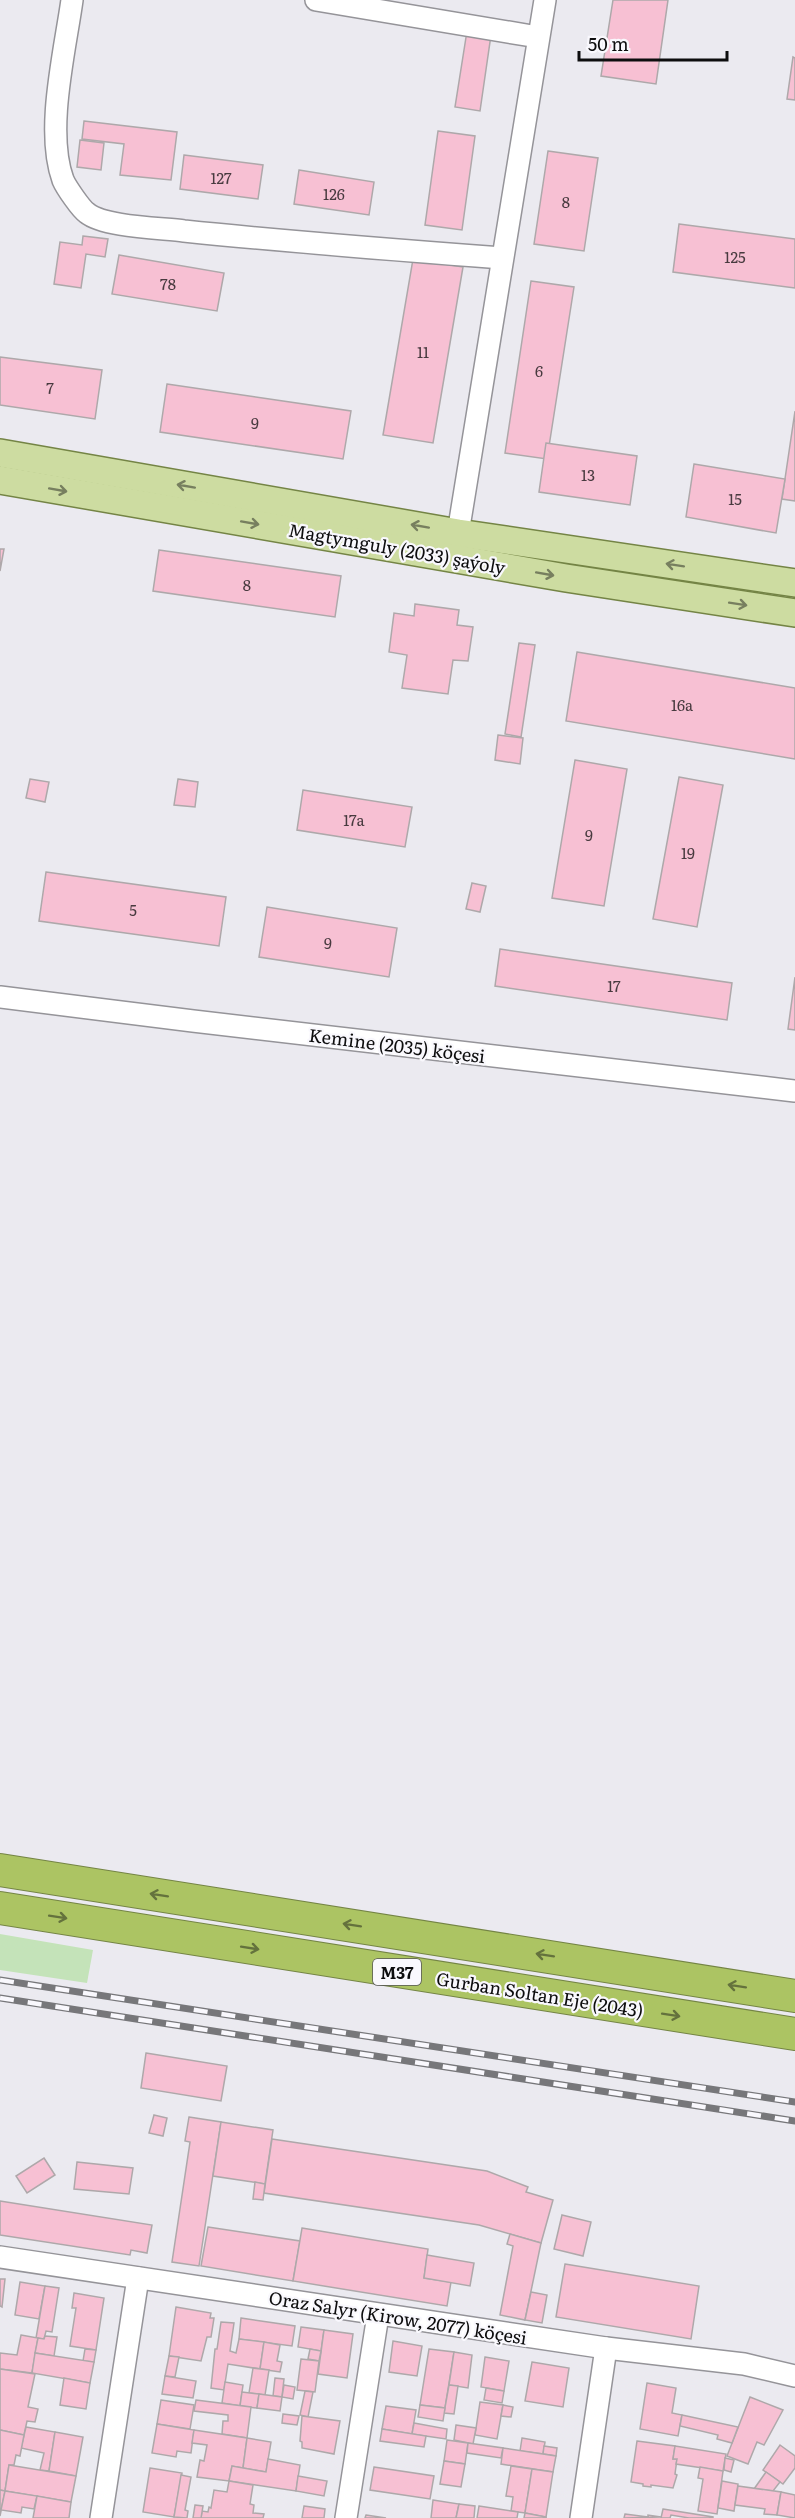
<svg xmlns="http://www.w3.org/2000/svg" width="795" height="2518" font-family="Literata,serif">
<style>
.green{fill:#c4e3b9}
.building{fill:#f7c0d3;stroke:#aea8aa;stroke-width:1.5}
.lines{fill:none;stroke-linecap:round;stroke-linejoin:round}
.minor-casing{stroke:#959499;stroke-width:24}
.major-casing{stroke:#748445;stroke-width:30}
.highway-casing{stroke:#748445;stroke-width:34}
.minor{stroke:#fff;stroke-width:21}
.major{stroke:#cddca1;stroke-width:27}
.highway{stroke:#acc463;stroke-width:32}
.rail-casing{stroke:#77777a;stroke-width:7}
.rail{stroke:#f9f8fd;stroke-width:4.5;stroke-dasharray:14;stroke-linecap:butt}
.oneway{stroke:#777f5f}
.oneway2{stroke:#64723d}
.labels{text-anchor:middle;dominant-baseline:central;stroke-width:4.5;stroke-linejoin:round;paint-order:stroke}
.number-label{font-size:15px;fill:#483a3f}
.shield{fill:#f9f8fd;stroke:#545456;stroke-width:1.5}
.shield-label{font-size:16px;font-weight:bold;fill:#0d0d0e}
.street-label{font-size:18px;fill:#0d0d0e;stroke:#f9f8fd}
</style>
<rect width="100%" height="100%" fill="#ebeaf0"/>
<polygon class="green" points="0,1934 93,1950 87,1983 0,1970"/>
<g class="building">
<polygon points="613,0 668,0 656,84 601,76"/>
<polygon points="467,31 491,35 480,111 455,107"/>
<polygon points="793,57 795,58 795,100 787,99"/>
<polygon points="84,121 177,132 171,180 120,175 124,144 82,139"/>
<polygon points="438,131 475,136 462,230 425,225"/>
<polygon points="80,140 104,143 101,170 77,167"/>
<polygon points="548,151 598,158 584,251 534,244"/>
<polygon points="184,155 263,165 258,199 180,189"/>
<polygon points="299,170 374,182 369,215 294,204"/>
<polygon points="679,224 795,239 795,288 673,272"/>
<polygon points="83,236 108,239 105,257 86,254 81,288 54,284 60,242 82,245"/>
<polygon points="119,255 224,273 217,311 112,294"/>
<polygon points="413,259 463,267 433,443 383,435"/>
<polygon points="531,281 574,287 547,459 505,453"/>
<polygon points="0,357 102,370 95,419 0,405"/>
<polygon points="167,384 351,411 343,459 160,432"/>
<polygon points="795,411 795,501 782,499"/>
<polygon points="546,443 637,456 630,505 539,492"/>
<polygon points="694,464 785,479 776,533 686,517"/>
<polygon points="0,549 4,549 0,571"/>
<polygon points="159,550 341,576 335,617 153,591"/>
<polygon points="415,604 459,610 457,625 473,627 468,661 453,660 448,694 402,688 407,655 389,652 394,613 414,616"/>
<polygon points="519,643 535,645 521,737 505,734"/>
<polygon points="577,652 795,688 795,759 566,721"/>
<polygon points="498,735 523,738 520,764 495,760"/>
<polygon points="575,760 627,769 604,906 552,898"/>
<polygon points="679,777 723,785 697,927 653,919"/>
<polygon points="30,779 49,782 45,802 26,798"/>
<polygon points="178,779 198,782 195,807 174,805"/>
<polygon points="303,790 412,807 405,847 297,830"/>
<polygon points="46,872 226,897 219,946 39,921"/>
<polygon points="472,883 486,886 480,912 466,909"/>
<polygon points="267,907 397,928 389,977 259,957"/>
<polygon points="500,949 732,983 727,1020 495,986"/>
<polygon points="795,977 795,1030 788,1029"/>
<polygon points="146,2053 227,2066 221,2101 141,2088"/>
<polygon points="154,2115 167,2118 163,2136 149,2133"/>
<polygon points="189,2117 221,2122 199,2266 172,2262 190,2142 185,2141"/>
<polygon points="221,2122 273,2130 265,2184 213,2176"/>
<polygon points="272,2139 487,2171 528,2187 526,2192 553,2200 541,2243 479,2225 264,2193"/>
<polygon points="44,2158 55,2175 27,2193 16,2176"/>
<polygon points="77,2162 133,2168 129,2194 74,2189"/>
<polygon points="255,2182 265,2184 263,2200 253,2199"/>
<polygon points="0,2201 152,2225 147,2253 131,2250 130,2255 0,2235"/>
<polygon points="562,2215 591,2222 583,2256 554,2249"/>
<polygon points="208,2227 300,2241 293,2281 201,2266"/>
<polygon points="302,2228 428,2249 424,2278 451,2282 447,2306 293,2281"/>
<polygon points="510,2234 541,2243 525,2320 500,2315 513,2246 507,2244"/>
<polygon points="427,2255 474,2263 470,2286 424,2278"/>
<polygon points="565,2264 699,2286 691,2339 556,2317"/>
<polygon points="0,2279 5,2279 2,2307 0,2306"/>
<polygon points="20,2282 45,2286 39,2319 15,2315"/>
<polygon points="45,2286 59,2288 52,2332 46,2331 44,2339 36,2338"/>
<polygon points="531,2292 547,2295 542,2323 525,2320"/>
<polygon points="74,2293 104,2298 96,2350 70,2346 76,2308 72,2308"/>
<polygon points="176,2307 211,2313 210,2318 214,2318 211,2337 207,2337 201,2361 169,2356"/>
<polygon points="241,2318 295,2326 292,2346 239,2339"/>
<polygon points="221,2322 234,2323 230,2351 236,2353 239,2339 264,2342 260,2369 228,2364 224,2390 211,2388 215,2349 217,2349"/>
<polygon points="301,2327 324,2330 321,2351 298,2347"/>
<polygon points="324,2330 353,2334 347,2378 318,2374"/>
<polygon points="21,2335 38,2338 32,2373 0,2369 0,2353 17,2355"/>
<polygon points="45,2336 57,2337 54,2356 35,2353 38,2338 44,2339"/>
<polygon points="393,2341 422,2346 417,2376 389,2372"/>
<polygon points="264,2342 280,2345 277,2361 282,2362 280,2372 260,2369"/>
<polygon points="85,2349 96,2350 94,2362 83,2361"/>
<polygon points="310,2349 321,2351 319,2361 308,2359"/>
<polygon points="429,2349 454,2352 445,2408 420,2405"/>
<polygon points="454,2352 472,2355 468,2388 449,2385"/>
<polygon points="35,2353 94,2362 90,2383 32,2373"/>
<polygon points="169,2356 179,2357 175,2377 165,2376"/>
<polygon points="485,2357 509,2361 504,2391 481,2387"/>
<polygon points="301,2359 319,2361 315,2392 297,2390"/>
<polygon points="532,2362 569,2368 563,2407 525,2401"/>
<polygon points="253,2368 269,2370 265,2395 249,2393"/>
<polygon points="0,2369 35,2374 28,2407 38,2409 35,2422 27,2421 24,2435 0,2430"/>
<polygon points="165,2376 196,2381 193,2398 162,2394"/>
<polygon points="64,2378 90,2383 86,2409 60,2405"/>
<polygon points="275,2378 284,2379 282,2397 273,2396"/>
<polygon points="225,2382 243,2385 240,2406 222,2403"/>
<polygon points="647,2383 676,2388 672,2413 682,2415 678,2436 640,2429"/>
<polygon points="284,2385 295,2387 293,2399 282,2397"/>
<polygon points="449,2385 458,2386 454,2414 444,2413"/>
<polygon points="486,2388 504,2391 502,2403 484,2400"/>
<polygon points="305,2391 313,2392 308,2417 300,2415"/>
<polygon points="242,2392 259,2394 257,2408 240,2406"/>
<polygon points="259,2394 282,2397 280,2411 257,2408"/>
<polygon points="750,2397 783,2410 764,2445 757,2442 748,2464 727,2456"/>
<polygon points="161,2400 194,2405 190,2429 157,2424"/>
<polygon points="196,2400 251,2407 247,2438 222,2434 223,2421 228,2421 228,2415 194,2411"/>
<polygon points="480,2402 503,2405 497,2439 475,2435"/>
<polygon points="420,2405 445,2408 443,2421 418,2417"/>
<polygon points="503,2405 513,2407 511,2417 501,2416"/>
<polygon points="386,2406 416,2410 412,2434 382,2429"/>
<polygon points="283,2414 299,2416 297,2425 282,2423"/>
<polygon points="682,2415 738,2427 732,2443 717,2439 718,2435 680,2426"/>
<polygon points="302,2416 340,2421 334,2454 302,2448 302,2442 300,2441"/>
<polygon points="414,2423 447,2429 446,2439 412,2434"/>
<polygon points="157,2424 194,2430 191,2453 177,2451 176,2457 152,2453"/>
<polygon points="456,2425 476,2428 473,2444 454,2440"/>
<polygon points="26,2427 55,2432 49,2471 40,2470 44,2453 21,2448"/>
<polygon points="382,2429 426,2436 424,2447 380,2441"/>
<polygon points="0,2430 24,2435 20,2456 16,2455 14,2465 9,2465 5,2491 0,2490"/>
<polygon points="194,2430 247,2438 243,2468 232,2466 229,2481 197,2477 200,2460 204,2461 207,2445 192,2443"/>
<polygon points="55,2432 83,2437 76,2476 49,2471"/>
<polygon points="247,2438 271,2442 266,2472 243,2468"/>
<polygon points="522,2438 545,2442 543,2454 520,2451"/>
<polygon points="447,2440 468,2443 465,2464 444,2461"/>
<polygon points="637,2441 675,2446 673,2459 677,2459 675,2474 677,2475 673,2488 651,2485 651,2487 643,2486 643,2484 631,2482"/>
<polygon points="468,2443 503,2448 501,2458 467,2453"/>
<polygon points="780,2445 795,2456 795,2468 783,2484 763,2470"/>
<polygon points="544,2446 557,2448 556,2456 543,2454"/>
<polygon points="675,2446 726,2454 723,2471 676,2464 677,2459 673,2459"/>
<polygon points="503,2448 556,2456 553,2472 501,2464"/>
<polygon points="725,2458 734,2460 731,2472 724,2470"/>
<polygon points="268,2459 300,2465 296,2491 229,2481 232,2466 266,2472"/>
<polygon points="444,2461 465,2464 461,2487 440,2484"/>
<polygon points="9,2465 76,2476 71,2502 5,2491"/>
<polygon points="511,2466 532,2469 525,2513 511,2511 513,2497 506,2496"/>
<polygon points="374,2467 434,2476 430,2499 370,2490"/>
<polygon points="700,2467 723,2471 717,2514 698,2511 703,2479 698,2478"/>
<polygon points="150,2468 182,2473 174,2517 143,2512"/>
<polygon points="532,2469 553,2472 546,2517 525,2513"/>
<polygon points="766,2472 780,2482 773,2491 754,2489"/>
<polygon points="181,2475 191,2477 185,2510 188,2511 187,2518 174,2517"/>
<polygon points="298,2476 327,2481 324,2496 296,2491"/>
<polygon points="229,2481 253,2485 250,2504 254,2505 253,2513 264,2514 263,2518 201,2518 202,2511 208,2512 209,2507 211,2508 214,2490 227,2492"/>
<polygon points="722,2481 738,2484 734,2511 718,2508"/>
<polygon points="738,2486 781,2492 777,2515 764,2514 765,2509 735,2505"/>
<polygon points="0,2490 5,2491 0,2516"/>
<polygon points="5,2491 37,2496 34,2509 22,2507 21,2513 1,2510"/>
<polygon points="781,2492 795,2495 795,2518 777,2515"/>
<polygon points="37,2496 71,2502 69,2518 33,2518"/>
<polygon points="433,2500 459,2504 456,2518 431,2518"/>
<polygon points="459,2504 475,2506 474,2518 456,2518"/>
<polygon points="195,2505 203,2506 201,2518 193,2518"/>
<polygon points="304,2506 325,2509 324,2518 302,2518"/>
<polygon points="479,2506 518,2512 517,2518 477,2518"/>
<polygon points="663,2509 713,2517 713,2518 689,2518 671,2515 670,2518 661,2518"/>
<polygon points="525,2513 546,2517 546,2518 524,2518"/>
<polygon points="625,2514 648,2517 648,2515 661,2517 624,2518"/>
<polygon points="366,2515 386,2518 365,2518"/>
</g>
<g class="lines">
<defs>
<g id="minor">
<path d="M72,0c-7,51 -27,131 -9,180 3,7 18,29 24,33 17,14 74,15 97,18 106,11 212,19 318,27"/>
<polyline points="316,0 538,37"/>
<polyline points="458,533 545,0"/>
<polyline points="0,997 193,1021 795,1091"/>
<polyline points="0,2257 606,2348 744,2364 795,2376"/>
<polyline points="101,2518 138,2278"/>
<polyline points="346,2518 378,2315"/>
<polyline points="581,2518 606,2348"/>
</g>
<g id="major">
<polyline points="0,453 458,533 795,583"/>
<polyline points="0,480 566,578 795,613"/>
</g>
<g id="highway">
<polyline points="0,1870 795,1996"/>
<polyline points="0,1908 795,2034"/>
</g>
</defs>
<use href="#minor" class="minor-casing"/>
<use href="#major" class="major-casing"/>
<use href="#highway" class="highway-casing"/>
<use href="#minor" class="minor"/>
<use href="#major" class="major"/>
<use href="#highway" class="highway"/>
<defs>
<g id="rail">
<polyline points="0,1980 795,2102"/>
<polyline points="0,1998 795,2121"/>
</g>
</defs>
<use href="#rail" class="rail-casing"/>
<use href="#rail" class="rail"/>
</g>
<defs><path id="oneway-shaft" d="M-6 0H5M1.5-3L5.5 0L1.5 3" fill="none" stroke-width="1.6" stroke-linecap="round" stroke-linejoin="round" transform="scale(1.5)"/></defs>
<g class="oneway">
<use href="#oneway-shaft" transform="translate(186 486) rotate(-170)"/>
<use href="#oneway-shaft" transform="translate(58 490) rotate(10)"/>
<use href="#oneway-shaft" transform="translate(250 523) rotate(10)"/>
<use href="#oneway-shaft" transform="translate(420 526) rotate(-170)"/>
<use href="#oneway-shaft" transform="translate(675 565) rotate(-171)"/>
<use href="#oneway-shaft" transform="translate(545 574) rotate(10)"/>
<use href="#oneway-shaft" transform="translate(738 604) rotate(9)"/>
</g>
<g class="oneway2">
<use href="#oneway-shaft" transform="translate(159 1895) rotate(-171)"/>
<use href="#oneway-shaft" transform="translate(58 1917) rotate(9)"/>
<use href="#oneway-shaft" transform="translate(352 1925) rotate(-171)"/>
<use href="#oneway-shaft" transform="translate(250 1948) rotate(9)"/>
<use href="#oneway-shaft" transform="translate(545 1955) rotate(-171)"/>
<use href="#oneway-shaft" transform="translate(737 1986) rotate(-171)"/>
<use href="#oneway-shaft" transform="translate(671 2015) rotate(9)"/>
</g>
<g class="labels">
<g class="number-label">
<text x="221" y="177">127</text>
<text x="334" y="193">126</text>
<text x="566" y="201">8</text>
<text x="735" y="256">125</text>
<text x="168" y="283">78</text>
<text x="423" y="351">11</text>
<text x="539" y="370">6</text>
<text x="50" y="387">7</text>
<text x="255" y="422">9</text>
<text x="588" y="474">13</text>
<text x="735" y="498">15</text>
<text x="247" y="584">8</text>
<text x="682" y="704">16а</text>
<text x="354" y="819">17a</text>
<text x="589" y="834">9</text>
<text x="688" y="852">19</text>
<text x="133" y="909">5</text>
<text x="328" y="942">9</text>
<text x="614" y="985">17</text>
</g>
<rect class="shield" x="373" y="1959" width="48" height="26" rx="4.5"/>
<g class="shield-label">
<text x="397" y="1972">M37</text>
</g>
<g class="street-label">
<text transform="translate(397 548) rotate(10)">Magtymguly (2033) şaýoly</text>
<text transform="translate(397 1045) rotate(7)">Kemine (2035) köçesi</text>
<text transform="translate(540 1994) rotate(9)">Gurban Soltan Eje (2043)</text>
<text transform="translate(398 2317) rotate(9)">Oraz Salyr (Kirow, 2077) köçesi</text>
</g>
</g>
<path d="M579 51v9h148v-9" fill="none" stroke="#0d0d0e" stroke-width="3"/>
<text x="588" y="51" font-size="18" fill="#0d0d0e" stroke="#f9f8fd" stroke-width="4.5" paint-order="stroke">50 m</text>
</svg>
